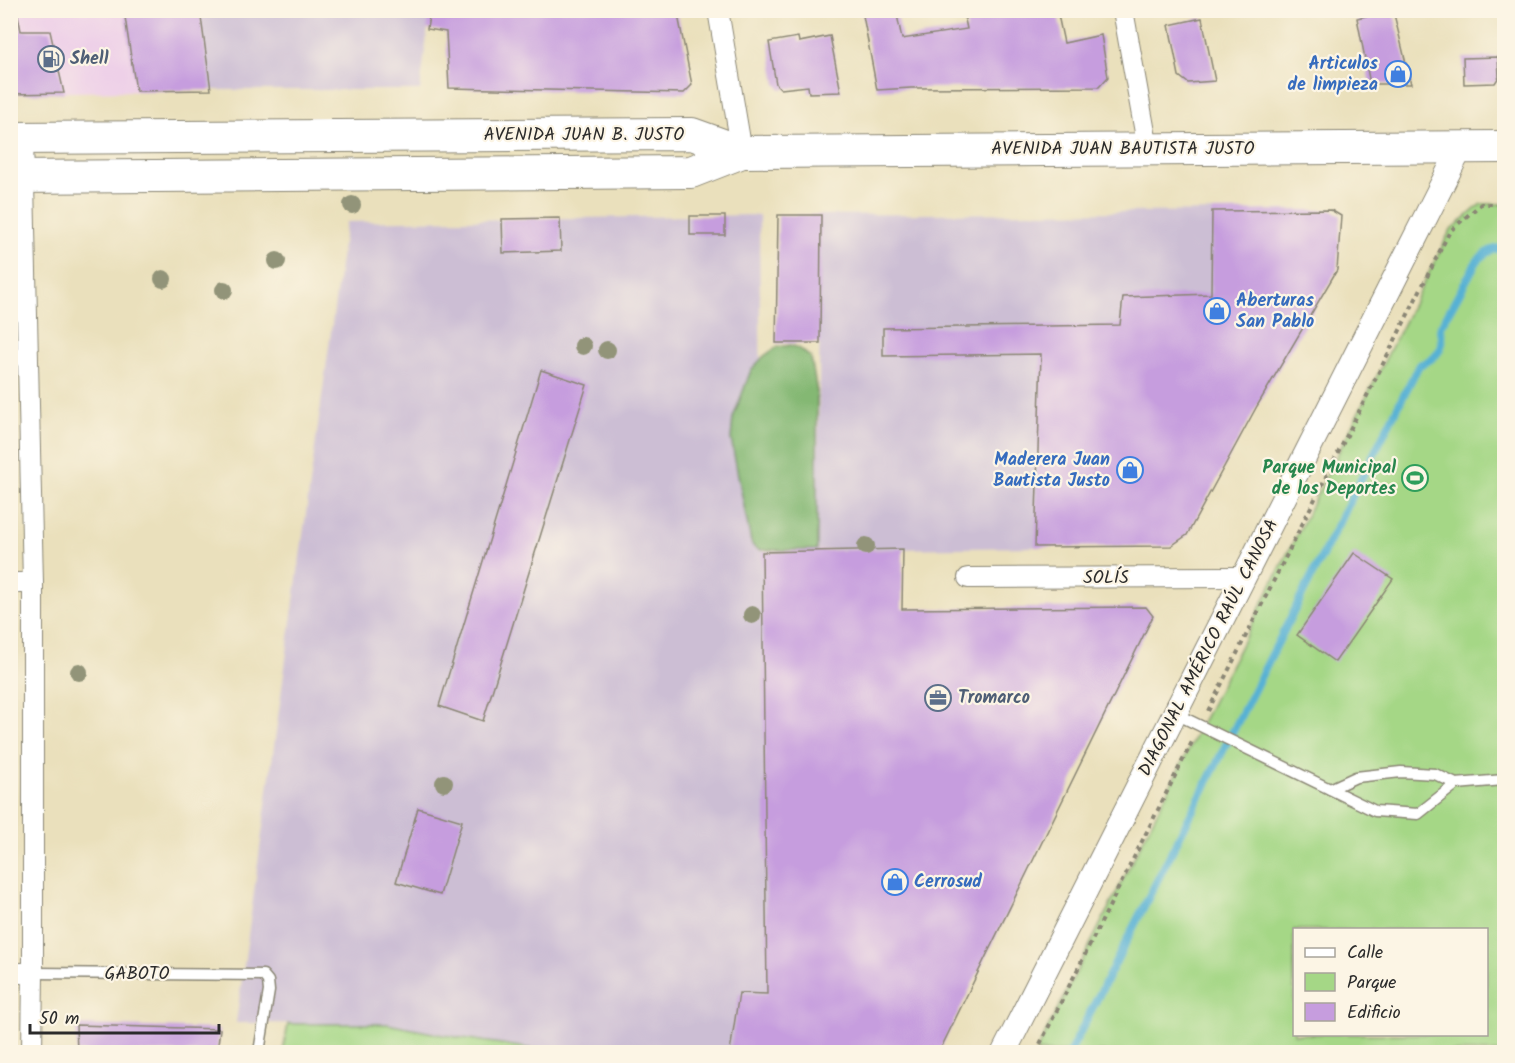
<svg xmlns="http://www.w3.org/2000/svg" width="1515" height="1063" font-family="Kalam,sans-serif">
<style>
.built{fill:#eed0e8}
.industrial{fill:#ccbed4}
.green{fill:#a5d786;stroke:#688158;stroke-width:1.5;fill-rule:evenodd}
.forest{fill:#84b873;stroke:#58724f;stroke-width:1.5}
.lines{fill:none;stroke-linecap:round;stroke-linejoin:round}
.stream{stroke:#57b1d4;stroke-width:8}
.building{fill:#c69dde}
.service-casing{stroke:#8a8674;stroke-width:13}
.minor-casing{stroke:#8a8674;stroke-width:22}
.tertiary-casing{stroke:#8a8674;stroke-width:26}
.primary-casing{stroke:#8a8674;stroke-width:34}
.path{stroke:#8a8674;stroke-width:4;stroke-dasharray:4.5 4.5;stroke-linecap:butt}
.service{stroke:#fff;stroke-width:10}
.minor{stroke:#fff;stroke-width:20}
.tertiary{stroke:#fff;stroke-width:24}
.primary{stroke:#fff;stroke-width:32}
.tree{fill:#929479}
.labels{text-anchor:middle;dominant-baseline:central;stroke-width:4.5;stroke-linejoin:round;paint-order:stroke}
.service-label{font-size:18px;font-weight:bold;fill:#4e5e75;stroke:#fcf5e5;text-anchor:start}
.shop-label{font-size:18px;font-weight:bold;fill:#366cbe;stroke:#fcf5e5;text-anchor:end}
.street-label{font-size:18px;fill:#2b2b2b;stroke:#fcf5e5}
.leisure-label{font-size:18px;font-weight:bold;fill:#27864d;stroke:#fcf5e5;text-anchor:end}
</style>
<rect width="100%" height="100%" fill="#fcf5e5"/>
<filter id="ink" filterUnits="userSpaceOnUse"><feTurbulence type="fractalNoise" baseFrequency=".0167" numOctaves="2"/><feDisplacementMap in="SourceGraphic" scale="12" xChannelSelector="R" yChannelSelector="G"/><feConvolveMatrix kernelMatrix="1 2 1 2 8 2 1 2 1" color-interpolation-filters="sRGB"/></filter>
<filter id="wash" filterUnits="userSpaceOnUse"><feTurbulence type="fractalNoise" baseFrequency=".008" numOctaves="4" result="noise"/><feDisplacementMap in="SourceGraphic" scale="24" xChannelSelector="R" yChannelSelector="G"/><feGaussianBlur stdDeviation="1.35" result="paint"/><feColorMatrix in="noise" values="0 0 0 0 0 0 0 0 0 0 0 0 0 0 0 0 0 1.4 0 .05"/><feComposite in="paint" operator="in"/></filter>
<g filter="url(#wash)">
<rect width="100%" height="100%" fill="#eae0bc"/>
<polygon class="built" points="10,11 124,11 136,91 11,93"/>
<g class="industrial">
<polygon points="200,11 430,11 420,90 211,90"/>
<polygon points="1331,210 1341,216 1040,404 1035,547 817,550 821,215"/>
<polygon points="759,215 767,994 739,993 730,1052 552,1052 443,1035 387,1024 236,1023 346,222"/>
</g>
<g class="green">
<path d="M1481,204h23v848h-468l414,-821zM1294,930h192v104h-192z"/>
<polygon points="288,1024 387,1024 443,1035 552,1052 283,1052"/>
</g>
<polygon class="forest" points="791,345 800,349 811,358 817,392 817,550 759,550 753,546 751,542 731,439 733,418 751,370 764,356 777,347"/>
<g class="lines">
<path class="stream" d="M1070,1052l349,-687c19,-7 26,-16 21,-37l37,-67c9,-9 16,-13 27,-13"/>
</g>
<g id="blocks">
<g class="building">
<polygon points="10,10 17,10 21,31 50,31 64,93 10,94"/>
<polygon points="124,10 200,10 211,90 136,91"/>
<polygon points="430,10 677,10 692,85 684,93 449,88 446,32 427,29"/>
<polygon points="862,10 896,10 902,39 967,29 963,10 1014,10 1015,16 1041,10 1057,10 1064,43 1101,35 1108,77 1099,87 911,88 877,90"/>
<polygon points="1393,10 1411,84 1370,84 1357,18"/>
<polygon points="1202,18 1215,81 1188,83 1179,76 1169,25"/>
<polygon points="830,36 841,92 809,93 808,86 781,89 776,84 769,42 798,37 799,42"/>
<polygon points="1498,57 1499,77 1495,83 1464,84 1463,58"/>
<polygon points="1331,210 1341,216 1337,270 1257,406 1187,535 1171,546 1035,547 1041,354 883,356 883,328 1120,325 1123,297 1211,294 1212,211"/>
<polygon points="778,215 821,215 820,343 776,343"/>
<rect x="690" y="216" width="35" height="19"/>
<polygon points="560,218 561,251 503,253 502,219"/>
<polygon points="541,370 587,385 483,721 439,706"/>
<polygon points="903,549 902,609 1146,607 1153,616 939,1052 730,1052 739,993 767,994 762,552"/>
<polygon points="1354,553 1393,579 1335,662 1297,635"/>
<polygon points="418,808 462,821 440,895 396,882"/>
<polygon points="76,1025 220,1029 217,1052 77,1052"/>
</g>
</g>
</g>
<g filter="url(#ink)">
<use href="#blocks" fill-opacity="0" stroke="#8a8674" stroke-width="1.5"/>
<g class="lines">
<defs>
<g id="service">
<polyline points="1176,714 1375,811 1418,814 1456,784 1504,780"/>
<polyline points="1330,789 1356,777 1401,772 1435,774 1456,784"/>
<polyline points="33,973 263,975 268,981 269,991 259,1052"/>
</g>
<g id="minor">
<polyline points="718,10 742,152"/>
<polyline points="1123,10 1148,149"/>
<polyline points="23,138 33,583 33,973 32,1052"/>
<polyline points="968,578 1244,577"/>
<polyline points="10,583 33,583"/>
<polyline points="10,973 33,973"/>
</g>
<polyline id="tertiary" points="1004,1052 1461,147"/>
<g id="primary">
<polyline points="10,138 692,134 742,152 1504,147"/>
<polyline points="10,177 691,172 742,152"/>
</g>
</defs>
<use href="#service" class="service-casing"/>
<use href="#minor" class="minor-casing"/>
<use href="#tertiary" class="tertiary-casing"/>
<use href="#primary" class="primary-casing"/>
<g class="path">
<polyline points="1208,711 1450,231 1481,204 1504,204"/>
<polyline points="1036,1052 1192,742"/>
</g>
<use href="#service" class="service"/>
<use href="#minor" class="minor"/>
<use href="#tertiary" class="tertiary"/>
<use href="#primary" class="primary"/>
</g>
<g class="tree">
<circle cx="352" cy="205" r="9"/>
<circle cx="277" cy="261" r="9"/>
<circle cx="163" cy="279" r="9"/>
<circle cx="224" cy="290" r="9"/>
<circle cx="583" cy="346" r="9"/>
<circle cx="607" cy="350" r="9"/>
<circle cx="866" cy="546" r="9"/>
<circle cx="752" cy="615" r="9"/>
<circle cx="79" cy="672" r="9"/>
<circle cx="444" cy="783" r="9"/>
</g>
</g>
<defs>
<symbol id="fuel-ring" viewBox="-11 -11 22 22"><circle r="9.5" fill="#fcf5e5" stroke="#5c6f8a" stroke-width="1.5"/><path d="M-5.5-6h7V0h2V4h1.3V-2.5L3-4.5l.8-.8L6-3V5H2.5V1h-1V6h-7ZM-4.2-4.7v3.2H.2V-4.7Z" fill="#5c6f8a"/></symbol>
<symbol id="shop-ring" viewBox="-11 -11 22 22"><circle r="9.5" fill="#fcf5e5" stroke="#3f7fe0" stroke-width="1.5"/><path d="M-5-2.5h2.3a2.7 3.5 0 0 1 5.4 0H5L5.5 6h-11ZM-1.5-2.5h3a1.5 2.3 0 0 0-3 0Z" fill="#3f7fe0"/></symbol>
<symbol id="stadium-ring" viewBox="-11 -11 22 22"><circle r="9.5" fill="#fcf5e5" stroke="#2e9e5b" stroke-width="1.5"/><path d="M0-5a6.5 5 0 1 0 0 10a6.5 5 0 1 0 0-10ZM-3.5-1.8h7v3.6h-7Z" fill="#2e9e5b"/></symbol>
<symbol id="office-ring" viewBox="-11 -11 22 22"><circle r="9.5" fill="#fcf5e5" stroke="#5c6f8a" stroke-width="1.5"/><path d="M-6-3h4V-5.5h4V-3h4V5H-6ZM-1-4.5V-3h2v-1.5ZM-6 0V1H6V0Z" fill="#5c6f8a"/></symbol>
</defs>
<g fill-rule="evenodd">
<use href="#fuel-ring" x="36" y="44" width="30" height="30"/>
<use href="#shop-ring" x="1383" y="59" width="30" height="30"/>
<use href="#shop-ring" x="1202" y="296" width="30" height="30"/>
<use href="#shop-ring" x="1115" y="455" width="30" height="30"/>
<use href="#stadium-ring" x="1400" y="463" width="30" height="30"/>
<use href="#office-ring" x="923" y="683" width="30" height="30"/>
<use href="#shop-ring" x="880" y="867" width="30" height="30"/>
</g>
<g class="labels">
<g class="service-label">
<text x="70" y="59">Shell</text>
<text x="958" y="698">Tromarco</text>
</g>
<g class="shop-label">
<text x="1378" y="64">Articulos<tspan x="1378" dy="21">de limpieza</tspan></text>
<text x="1236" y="301" text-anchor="start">Aberturas<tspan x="1236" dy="21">San Pablo</tspan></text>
<text x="1110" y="460">Maderera Juan<tspan x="1110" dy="21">Bautista Justo</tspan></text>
<text x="914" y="882" text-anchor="start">Cerrosud</text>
</g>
<g class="street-label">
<text x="584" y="135">AVENIDA JUAN B. JUSTO</text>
<text x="1123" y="149">AVENIDA JUAN BAUTISTA JUSTO</text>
<text x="1106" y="578">SOLÍS</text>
<text transform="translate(1209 648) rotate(-63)">DIAGONAL AMÉRICO RAÚL CANOSA</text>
<text x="137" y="974">GABOTO</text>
</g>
<g class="leisure-label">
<text x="1396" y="468">Parque Municipal<tspan x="1396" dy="21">de los Deportes</tspan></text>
</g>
</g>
<rect width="1515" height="1063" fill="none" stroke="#fcf5e5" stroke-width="36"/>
<rect x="1293" y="928" width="195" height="108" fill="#fcf5e5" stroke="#a8a49b" stroke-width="1.5"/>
<rect x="1305" y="948" width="30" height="9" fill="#ffffff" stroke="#a8a49b" stroke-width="1.5"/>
<text x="1347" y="958" font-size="18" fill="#2b2b2b">Calle</text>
<rect x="1305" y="973" width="30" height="18" fill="#a5d786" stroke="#a8a49b" stroke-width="1.5"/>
<text x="1347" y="988" font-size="18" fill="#2b2b2b">Parque</text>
<rect x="1305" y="1003" width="30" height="18" fill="#c69dde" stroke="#a8a49b" stroke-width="1.5"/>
<text x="1347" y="1018" font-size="18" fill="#2b2b2b">Edificio</text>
<path d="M30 1024v9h189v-9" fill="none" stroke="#2b2b2b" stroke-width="3"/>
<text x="39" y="1024" font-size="18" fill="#2b2b2b" stroke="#fcf5e5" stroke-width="4.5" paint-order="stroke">50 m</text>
</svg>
